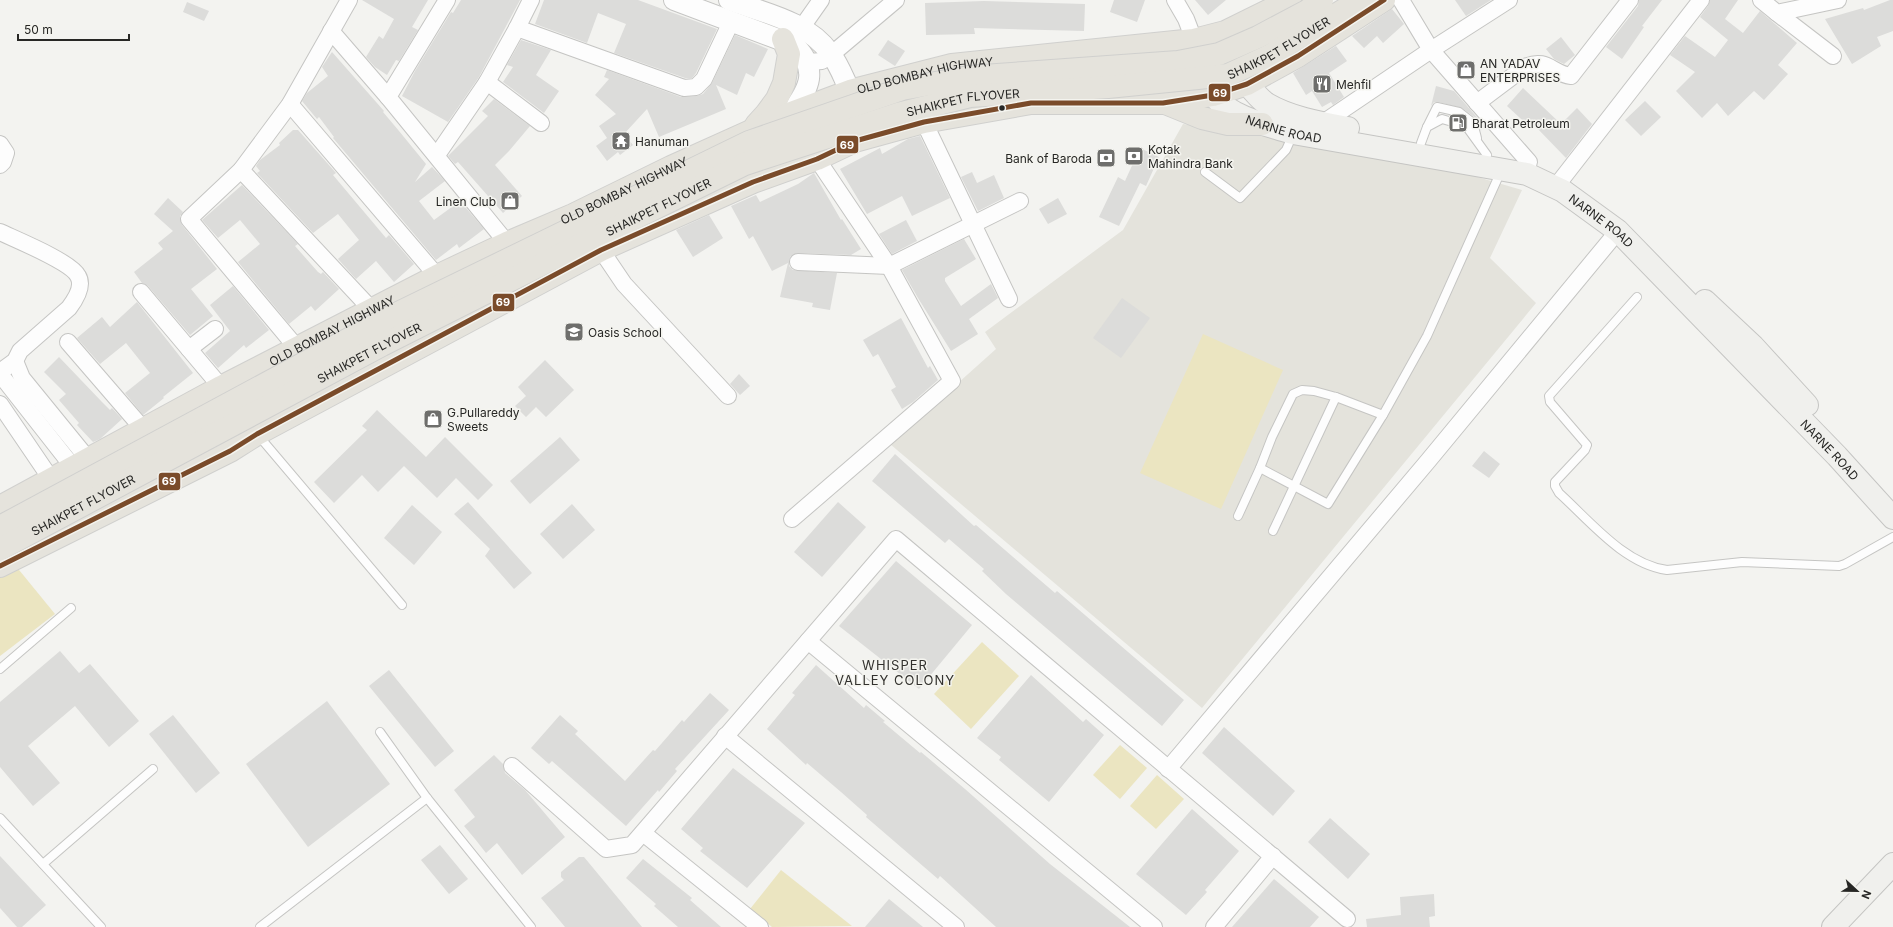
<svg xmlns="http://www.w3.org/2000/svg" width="1893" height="927" font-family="Inter,sans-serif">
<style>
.built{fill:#e4e3dc}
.green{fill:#ebe5c1}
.building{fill:#dcdcda}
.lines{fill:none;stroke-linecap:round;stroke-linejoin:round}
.service-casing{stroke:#c5c5c3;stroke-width:10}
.minor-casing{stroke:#c5c5c3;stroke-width:18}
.tertiary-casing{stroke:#c5c5c3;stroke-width:22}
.secondary-casing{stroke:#c5c5c3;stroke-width:24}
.primary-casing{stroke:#d0d0ce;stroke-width:24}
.service{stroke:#fdfdfd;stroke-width:8}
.minor{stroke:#fdfdfd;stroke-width:16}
.tertiary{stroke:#fdfdfd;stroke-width:20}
.secondary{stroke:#f0f0ed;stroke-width:22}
.primary{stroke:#e5e3dc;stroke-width:22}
.primary-bridge-casing{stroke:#d0d0ce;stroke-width:24;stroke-linecap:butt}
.primary-bridge{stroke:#e5e3dc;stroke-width:22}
.bus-1-casing{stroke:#f4f4ef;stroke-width:8}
.bus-1{stroke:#7a4b2a;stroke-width:5}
.bus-dot{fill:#272725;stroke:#f4f4ef;stroke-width:1.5}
.labels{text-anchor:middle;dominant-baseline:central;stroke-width:3;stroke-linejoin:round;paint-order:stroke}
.street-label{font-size:12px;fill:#272725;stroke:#f4f4ef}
.poi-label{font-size:12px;fill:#272725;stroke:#f4f4ef;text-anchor:start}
.neighbourhood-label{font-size:13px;letter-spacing:1px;fill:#32312e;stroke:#f4f4ef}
.line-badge{stroke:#f4f4ef;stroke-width:1.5}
.badge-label{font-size:11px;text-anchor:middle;font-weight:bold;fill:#fff}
</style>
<rect width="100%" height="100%" fill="#f3f3f0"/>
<polygon class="built" points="1183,124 1402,155 1522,190 1490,258 1536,303 1202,708 890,444 996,349 985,332 1123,230"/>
<g class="green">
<polygon points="1203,334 1283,370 1221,509 1140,473"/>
<polygon points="15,565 55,614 0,656 0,576"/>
<polygon points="982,642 1019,676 971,729 934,694"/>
<polygon points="1120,745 1147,768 1120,799 1093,775"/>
<polygon points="1157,775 1184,799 1156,829 1130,806"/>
<polygon points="781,870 852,926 772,927 750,909"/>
</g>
<g class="building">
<polygon points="362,0 428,0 412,27 418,30 399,61 396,60 387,75 375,67 366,57 379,36 383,39 394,19"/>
<polygon points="461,0 520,0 479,77 448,122 402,96 415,71 451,12 453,13"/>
<polygon points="544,0 638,0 717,29 696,73 692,78 685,78 614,53 626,24 598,13 587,43 535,24"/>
<polygon points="1114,0 1145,0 1137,22 1110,12"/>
<polygon points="1195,0 1226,0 1208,15"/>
<polygon points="1455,0 1491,0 1466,16"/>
<polygon points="1639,0 1662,0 1642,26 1644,27 1622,59 1606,47 1638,6"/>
<polygon points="1710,0 1738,0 1725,19 1743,33 1760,11 1797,43 1778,65 1788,74 1764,100 1754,91 1728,116 1717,103 1702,118 1676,91 1695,72 1670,55 1685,36 1715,57 1728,40 1700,17 1708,6"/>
<polygon points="1890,0 1893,0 1893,31 1877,37 1881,46 1852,64 1825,19 1863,8 1864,10"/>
<polygon points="984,1 1085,4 1084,31 974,28 975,34 926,35 925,3"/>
<polygon points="187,2 209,11 204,21 183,12"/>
<polygon points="1392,9 1404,24 1383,43 1377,36 1364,48 1352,36"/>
<polygon points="735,35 768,49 754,77 746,73 737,95 716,85 726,109 659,137 647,109 624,134 633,145 620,155 618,152 607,161 596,146 607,138 599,126 616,114 595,95 609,79 604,77 607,70 681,97 697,96 703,94 712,83"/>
<polygon points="1561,37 1575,55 1564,64 1554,59 1546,49"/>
<polygon points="521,40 551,50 536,75 559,91 544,113 503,82 513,67 507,65"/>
<polygon points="888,40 905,51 895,66 878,55"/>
<polygon points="1336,46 1347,61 1329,73 1344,97 1333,105 1331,102 1322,107 1312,91 1306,95 1293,73"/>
<polygon points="332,52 384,111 383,112 399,131 426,164 415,182 432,167 445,181 419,201 434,220 460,201 484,229 459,248 457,244 436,260 333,138 334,137 319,117 317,119 302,101 307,93 328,76 322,67"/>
<polygon points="1436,86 1454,91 1482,123 1481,131 1477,119 1462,108 1438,102 1434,102 1431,106"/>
<polygon points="1523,88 1561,124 1577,108 1592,124 1566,158 1535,126 1532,129 1507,106"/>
<polygon points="494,99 530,126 509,151 495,165 522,196 503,213 458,162 455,164 448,156 488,116 482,111"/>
<polygon points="1645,101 1661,117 1641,136 1625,120"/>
<polygon points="293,130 298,130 336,173 333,175 386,238 389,235 414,264 394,282 376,261 356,279 338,259 359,240 338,214 313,233 257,173 260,171 256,166 260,160 280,145 279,143"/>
<polygon points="920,136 950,198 912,216 902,196 867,214 840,169 880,148 882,154 908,139"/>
<polygon points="1140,148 1159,157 1146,186 1140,183 1119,226 1099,217 1118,177 1125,181"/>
<polygon points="972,172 977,183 994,175 1004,198 978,211 961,177"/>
<polygon points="814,173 841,220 842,219 861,249 851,255 798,253 790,257 789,266 793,270 837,273 830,310 812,307 813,303 780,297 788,263 772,271 753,236 749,239 731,206 756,195 760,202 798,184"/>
<polygon points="242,185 298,244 295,246 318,272 321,274 323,272 339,289 315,311 311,306 289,324 238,262 260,244 240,220 218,238 202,220"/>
<polygon points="168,198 183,212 180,216 182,225 217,269 191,289 213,316 190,335 148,286 142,283 134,272 163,249 158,243 173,231 154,214"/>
<polygon points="1058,198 1067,214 1048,224 1039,209"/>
<polygon points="709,215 723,238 693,257 676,230"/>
<polygon points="906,220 917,241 892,254 879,234"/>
<polygon points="964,239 976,259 945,278 945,281 961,306 991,284 998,298 969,319 978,334 951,351 918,298 902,270"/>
<polygon points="233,286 269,330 246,348 244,345 218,368 205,353 230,331 210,305"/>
<polygon points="1122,298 1150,318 1121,358 1093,338"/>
<polygon points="137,302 193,373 163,397 164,398 143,415 125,393 150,373 126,343 100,364 77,338 102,317 110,327"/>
<polygon points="901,318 928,368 930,366 938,380 913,402 902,409 891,390 896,387 878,354 873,357 863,340"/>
<polygon points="59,357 102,402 110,410 112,408 122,419 100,439 93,442 77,425 79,423 59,400 66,394 44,372"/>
<polygon points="545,360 574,390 546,417 536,407 526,417 515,406 526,396 518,387"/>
<polygon points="739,374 750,386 740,395 730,384"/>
<polygon points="377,410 426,457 445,437 493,485 478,500 456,478 437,498 404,466 378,492 362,475 334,503 314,482 367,430 362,426"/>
<polygon points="560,437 580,460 530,504 510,481"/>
<polygon points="1484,451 1500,464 1489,478 1472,466"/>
<polygon points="895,454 974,526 976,525 1055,593 1057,591 1184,700 1162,726 1006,594 982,571 984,569 949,539 945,543 872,481"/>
<polygon points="468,502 532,573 514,589 485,556 490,549 454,514"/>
<polygon points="838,502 866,527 822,577 794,552"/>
<polygon points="572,504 595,530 563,559 540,534"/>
<polygon points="412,505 442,532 414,565 384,538"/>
<polygon points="896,561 972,625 919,689 839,626"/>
<polygon points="60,651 79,673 90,664 139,721 109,747 75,706 28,746 60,783 33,806 0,767 0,702"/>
<polygon points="816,665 864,708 866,705 885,721 883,722 920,753 921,752 965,789 1050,864 1130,927 996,927 940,876 938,879 866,817 867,815 841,792 807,763 806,765 767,729 795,695 792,693"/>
<polygon points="389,670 454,751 435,767 369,686"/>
<polygon points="1031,675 1083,722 1086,719 1104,735 1049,802 999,760 1001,757 977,738"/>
<polygon points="710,693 729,710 675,769 677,771 659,792 658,790 626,826 552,761 549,764 531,748 560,715 578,731 575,734 625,781 653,750 655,751 682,720 684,722"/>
<polygon points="327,701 390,784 308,847 246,764"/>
<polygon points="173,715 220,773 196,793 149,734"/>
<polygon points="1224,727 1295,791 1273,816 1202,753"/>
<polygon points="494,755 503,764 505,773 525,790 565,837 522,875 497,843 486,853 475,839 464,826 475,817 454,790"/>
<polygon points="733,768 805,823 747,888 700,851 703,848 681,829"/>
<polygon points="1192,809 1239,851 1205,890 1207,892 1186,915 1136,874"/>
<polygon points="1330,818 1370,854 1348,879 1308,842"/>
<polygon points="440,845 468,879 449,894 421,860"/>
<polygon points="0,856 46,905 22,927 17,927 0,908"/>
<polygon points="579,857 584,857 642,927 565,927 541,898 564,880 561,877 561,872"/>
<polygon points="643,859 692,898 690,900 721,927 678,927 654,906 656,904 626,878"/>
<polygon points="1274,879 1319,917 1310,927 1232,927"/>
<polygon points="1434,894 1435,916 1429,917 1430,927 1367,927 1366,919 1401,915 1400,897"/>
<polygon points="889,899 923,927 865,927"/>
</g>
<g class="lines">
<defs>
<g id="service">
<polyline points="1427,127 1437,107 1459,112 1473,123 1477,138"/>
<polyline points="1421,143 1427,127 1442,119 1466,126 1487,155"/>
<polyline points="1205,172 1240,198 1286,150 1293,134"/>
<path d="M1637,297l-88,99 1,6 37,43 -2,5 -30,32v4l4,7c31,28 65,71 108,77l75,-8 97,4 6,-2 48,-27"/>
<polyline points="258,435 402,605"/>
<polyline points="1260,468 1328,504 1383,415 1427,336 1501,171"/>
<polyline points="1238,516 1260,468 1272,437 1293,394 1302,390 1314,391 1336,397 1383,415"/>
<polyline points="1273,531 1336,397"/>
<polyline points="0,669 71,608"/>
<polyline points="380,732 427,798 531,927"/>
<polyline points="0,818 101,927"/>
<polyline points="43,864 153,769"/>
<polyline points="260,927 427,798"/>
</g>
<g id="minor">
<polyline points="447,0 388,97 507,243"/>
<polyline points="531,0 517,28 684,88 696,87 704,79 732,20"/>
<polyline points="1175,0 1186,19 1194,40"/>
<polyline points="1401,0 1431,50 1529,162"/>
<polyline points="1761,0 1777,13 1838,0"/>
<polyline points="1777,13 1833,56"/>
<polyline points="802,27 821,0"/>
<polyline points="331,31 388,97"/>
<polyline points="809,62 822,61 832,54 896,0"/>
<polyline points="487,82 541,123"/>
<path d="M1477,103l48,-36c22,-10 27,7 46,9l59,-76"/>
<polyline points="290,104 437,276"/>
<polyline points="924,122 1009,299"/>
<polyline points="1323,123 1431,50 1509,0"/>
<polyline points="0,144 6,153 3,162 0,165"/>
<polyline points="437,155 487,82 517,28"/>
<polyline points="241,170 371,309"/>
<polyline points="1561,180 1701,0"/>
<path d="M0,232c17,8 71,30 78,44 6,10 -3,24 -9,32l-49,43 -5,10 -15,11"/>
<polyline points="601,250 624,284 728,396"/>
<polyline points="798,262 889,266 1020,201"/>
<polyline points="141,292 221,387"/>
<polyline points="68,342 144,430"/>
<polyline points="297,348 189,219 241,170 290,104 349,0"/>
<polyline points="189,349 215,329"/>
<polyline points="15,361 22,378 88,459"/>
<polyline points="0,374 73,467"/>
<polyline points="0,404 51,479"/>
<polyline points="792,519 952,381 889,266 817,159"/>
<polyline points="808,641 1154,927"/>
<polyline points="725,736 956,927"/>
<polyline points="512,766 606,849 632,845 896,539 1347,919"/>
<polyline points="1168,769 1428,461 1618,231"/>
<polyline points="643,833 760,927"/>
<polyline points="1214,927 1273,856"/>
</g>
<g id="tertiary">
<path d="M674,0l120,45c25,24 16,43 -3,68"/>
<path d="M729,0c35,13 78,21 101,53 9,11 14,26 20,38"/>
</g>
<g id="secondary">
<path id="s1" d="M1207,79c2,5 3,13 7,17 18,22 53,29 79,37l234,41 36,17 55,40 219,225 56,62"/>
<path d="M1247,84c6,6 12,15 20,20 24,14 54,19 81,24"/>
<polyline points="1705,301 1753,346 1807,405"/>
<polyline points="1833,927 1893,864"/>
</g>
<g id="primary">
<polyline points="1165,103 1202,118 1228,124 1262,124"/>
<polyline points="756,125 766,114 777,99 784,83 789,54 783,39"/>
<path id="s2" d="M0,507l221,-120 216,-111 70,-33 66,-28 98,-48 120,-54 59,-22 102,-26 242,-25 31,-8 65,-32"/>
<polyline points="0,566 230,451 257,434 601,250 753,182 817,159 855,141 924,122 1031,103 1163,103 1213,95 1247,84 1298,56 1384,0"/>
</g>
</defs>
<use href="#service" class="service-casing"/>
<use href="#minor" class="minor-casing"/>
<use href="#tertiary" class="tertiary-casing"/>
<use href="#secondary" class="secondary-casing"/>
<use href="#primary" class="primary-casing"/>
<use href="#service" class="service"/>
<use href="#minor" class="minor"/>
<use href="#tertiary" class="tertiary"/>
<use href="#secondary" class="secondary"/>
<use href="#primary" class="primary"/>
<defs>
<g id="primary-bridge">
<polyline points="0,527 386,319 749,142 902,89 969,77 1178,62 1219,54 1258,37 1307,11 1322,0"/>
<path id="s3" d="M0,549l382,-204 192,-97 171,-84 153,-50 72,-18 138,-9 120,-12 41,-19 91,-56"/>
</g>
</defs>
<use href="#primary-bridge" class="primary-bridge-casing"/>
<use href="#primary-bridge" class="primary-bridge"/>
<defs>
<polyline id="bus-1" points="0,566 230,451 257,434 601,250 753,182 817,159 855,141 924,122 1031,103 1163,103 1213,95 1247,84 1298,56 1384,0"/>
</defs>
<use href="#bus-1" class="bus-1-casing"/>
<use href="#bus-1" class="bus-1"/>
</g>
<defs>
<symbol id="shop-square" viewBox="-11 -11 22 22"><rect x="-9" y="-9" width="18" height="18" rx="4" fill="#6e6e6c" stroke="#f4f4ef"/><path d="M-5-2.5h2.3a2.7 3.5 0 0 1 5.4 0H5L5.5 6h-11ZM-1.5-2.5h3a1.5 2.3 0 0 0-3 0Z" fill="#fff"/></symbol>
<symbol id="restaurant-square" viewBox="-11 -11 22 22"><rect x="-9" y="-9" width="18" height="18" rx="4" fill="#6e6e6c" stroke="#f4f4ef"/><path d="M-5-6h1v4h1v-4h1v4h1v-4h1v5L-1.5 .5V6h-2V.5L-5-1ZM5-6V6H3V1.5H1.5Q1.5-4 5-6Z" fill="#fff"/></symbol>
<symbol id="fuel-square" viewBox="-11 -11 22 22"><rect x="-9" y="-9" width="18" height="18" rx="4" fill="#6e6e6c" stroke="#f4f4ef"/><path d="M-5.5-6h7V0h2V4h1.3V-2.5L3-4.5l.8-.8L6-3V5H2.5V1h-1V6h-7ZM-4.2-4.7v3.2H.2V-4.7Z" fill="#fff"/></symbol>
<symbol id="temple-square" viewBox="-11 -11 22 22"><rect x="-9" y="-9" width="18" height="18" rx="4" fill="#6e6e6c" stroke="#f4f4ef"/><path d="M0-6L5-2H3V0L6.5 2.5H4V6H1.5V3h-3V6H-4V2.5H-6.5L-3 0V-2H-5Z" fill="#fff"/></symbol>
<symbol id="bank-square" viewBox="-11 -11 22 22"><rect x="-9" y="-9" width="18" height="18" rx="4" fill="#6e6e6c" stroke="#f4f4ef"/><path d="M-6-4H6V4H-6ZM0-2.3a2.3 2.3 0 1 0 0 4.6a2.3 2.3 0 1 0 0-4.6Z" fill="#fff"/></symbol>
<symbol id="school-square" viewBox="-11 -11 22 22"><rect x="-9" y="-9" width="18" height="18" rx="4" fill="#6e6e6c" stroke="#f4f4ef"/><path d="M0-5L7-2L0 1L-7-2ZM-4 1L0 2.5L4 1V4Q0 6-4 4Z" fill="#fff"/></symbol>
</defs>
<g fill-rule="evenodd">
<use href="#shop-square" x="1455" y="59" width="22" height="22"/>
<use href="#restaurant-square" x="1311" y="73" width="22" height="22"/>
<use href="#fuel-square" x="1447" y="112" width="22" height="22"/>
<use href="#temple-square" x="610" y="130" width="22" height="22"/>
<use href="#bank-square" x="1123" y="145" width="22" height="22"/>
<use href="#bank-square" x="1095" y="147" width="22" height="22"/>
<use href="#shop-square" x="499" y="190" width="22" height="22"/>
<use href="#school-square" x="563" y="321" width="22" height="22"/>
<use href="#shop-square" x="422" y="408" width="22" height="22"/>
</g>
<circle class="bus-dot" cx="1002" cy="108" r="3.5"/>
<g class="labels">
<g class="street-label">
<text stroke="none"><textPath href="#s3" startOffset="1390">SHAIKPET FLYOVER</textPath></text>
<text stroke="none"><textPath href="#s2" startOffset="1024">OLD BOMBAY HIGHWAY</textPath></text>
<text stroke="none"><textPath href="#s3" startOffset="1066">SHAIKPET FLYOVER</textPath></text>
<text stroke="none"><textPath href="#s1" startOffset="97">NARNE ROAD</textPath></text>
<text stroke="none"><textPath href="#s2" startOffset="700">OLD BOMBAY HIGHWAY</textPath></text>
<text stroke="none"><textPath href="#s3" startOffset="742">SHAIKPET FLYOVER</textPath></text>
<text stroke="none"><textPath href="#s1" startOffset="433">NARNE ROAD</textPath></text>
<text stroke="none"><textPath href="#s2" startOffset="376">OLD BOMBAY HIGHWAY</textPath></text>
<text stroke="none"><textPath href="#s3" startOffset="418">SHAIKPET FLYOVER</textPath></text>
<text stroke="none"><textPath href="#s1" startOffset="757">NARNE ROAD</textPath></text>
<text stroke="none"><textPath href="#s3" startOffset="94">SHAIKPET FLYOVER</textPath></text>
</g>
<g class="poi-label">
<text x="1480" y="63">AN YADAV<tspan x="1480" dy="14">ENTERPRISES</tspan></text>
<text x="1336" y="84">Mehfil</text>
<text x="1472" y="123">Bharat Petroleum</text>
<text x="635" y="141">Hanuman</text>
<text x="1148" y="149">Kotak<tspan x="1148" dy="14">Mahindra Bank</tspan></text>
<text x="1092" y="158" text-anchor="end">Bank of Baroda</text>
<text x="496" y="201" text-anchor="end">Linen Club</text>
<text x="588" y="332">Oasis School</text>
<text x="447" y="412">G.Pullareddy<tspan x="447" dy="14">Sweets</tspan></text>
</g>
<g class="neighbourhood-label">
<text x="895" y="665">WHISPER<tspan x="895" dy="15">VALLEY COLONY</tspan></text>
</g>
</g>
<g class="line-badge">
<rect x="1208" y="83" width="23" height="19" rx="4" fill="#7a4b2a"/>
<rect x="836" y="135" width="23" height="19" rx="4" fill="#7a4b2a"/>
<rect x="492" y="293" width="23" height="19" rx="4" fill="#7a4b2a"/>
<rect x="158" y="472" width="23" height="19" rx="4" fill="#7a4b2a"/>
</g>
<g class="badge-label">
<text x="1220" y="97">69</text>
<text x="847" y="149">69</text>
<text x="503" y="306">69</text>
<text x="169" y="485">69</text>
</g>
<g transform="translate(1857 891) rotate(112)" stroke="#f4f4ef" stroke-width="3" paint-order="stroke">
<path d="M0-3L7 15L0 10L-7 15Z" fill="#272725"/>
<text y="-6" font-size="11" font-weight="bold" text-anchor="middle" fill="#272725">N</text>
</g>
<path d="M18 34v6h111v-6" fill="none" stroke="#272725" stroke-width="2"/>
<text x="24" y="34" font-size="12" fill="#272725" stroke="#f4f4ef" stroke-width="3" paint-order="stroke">50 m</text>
</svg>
